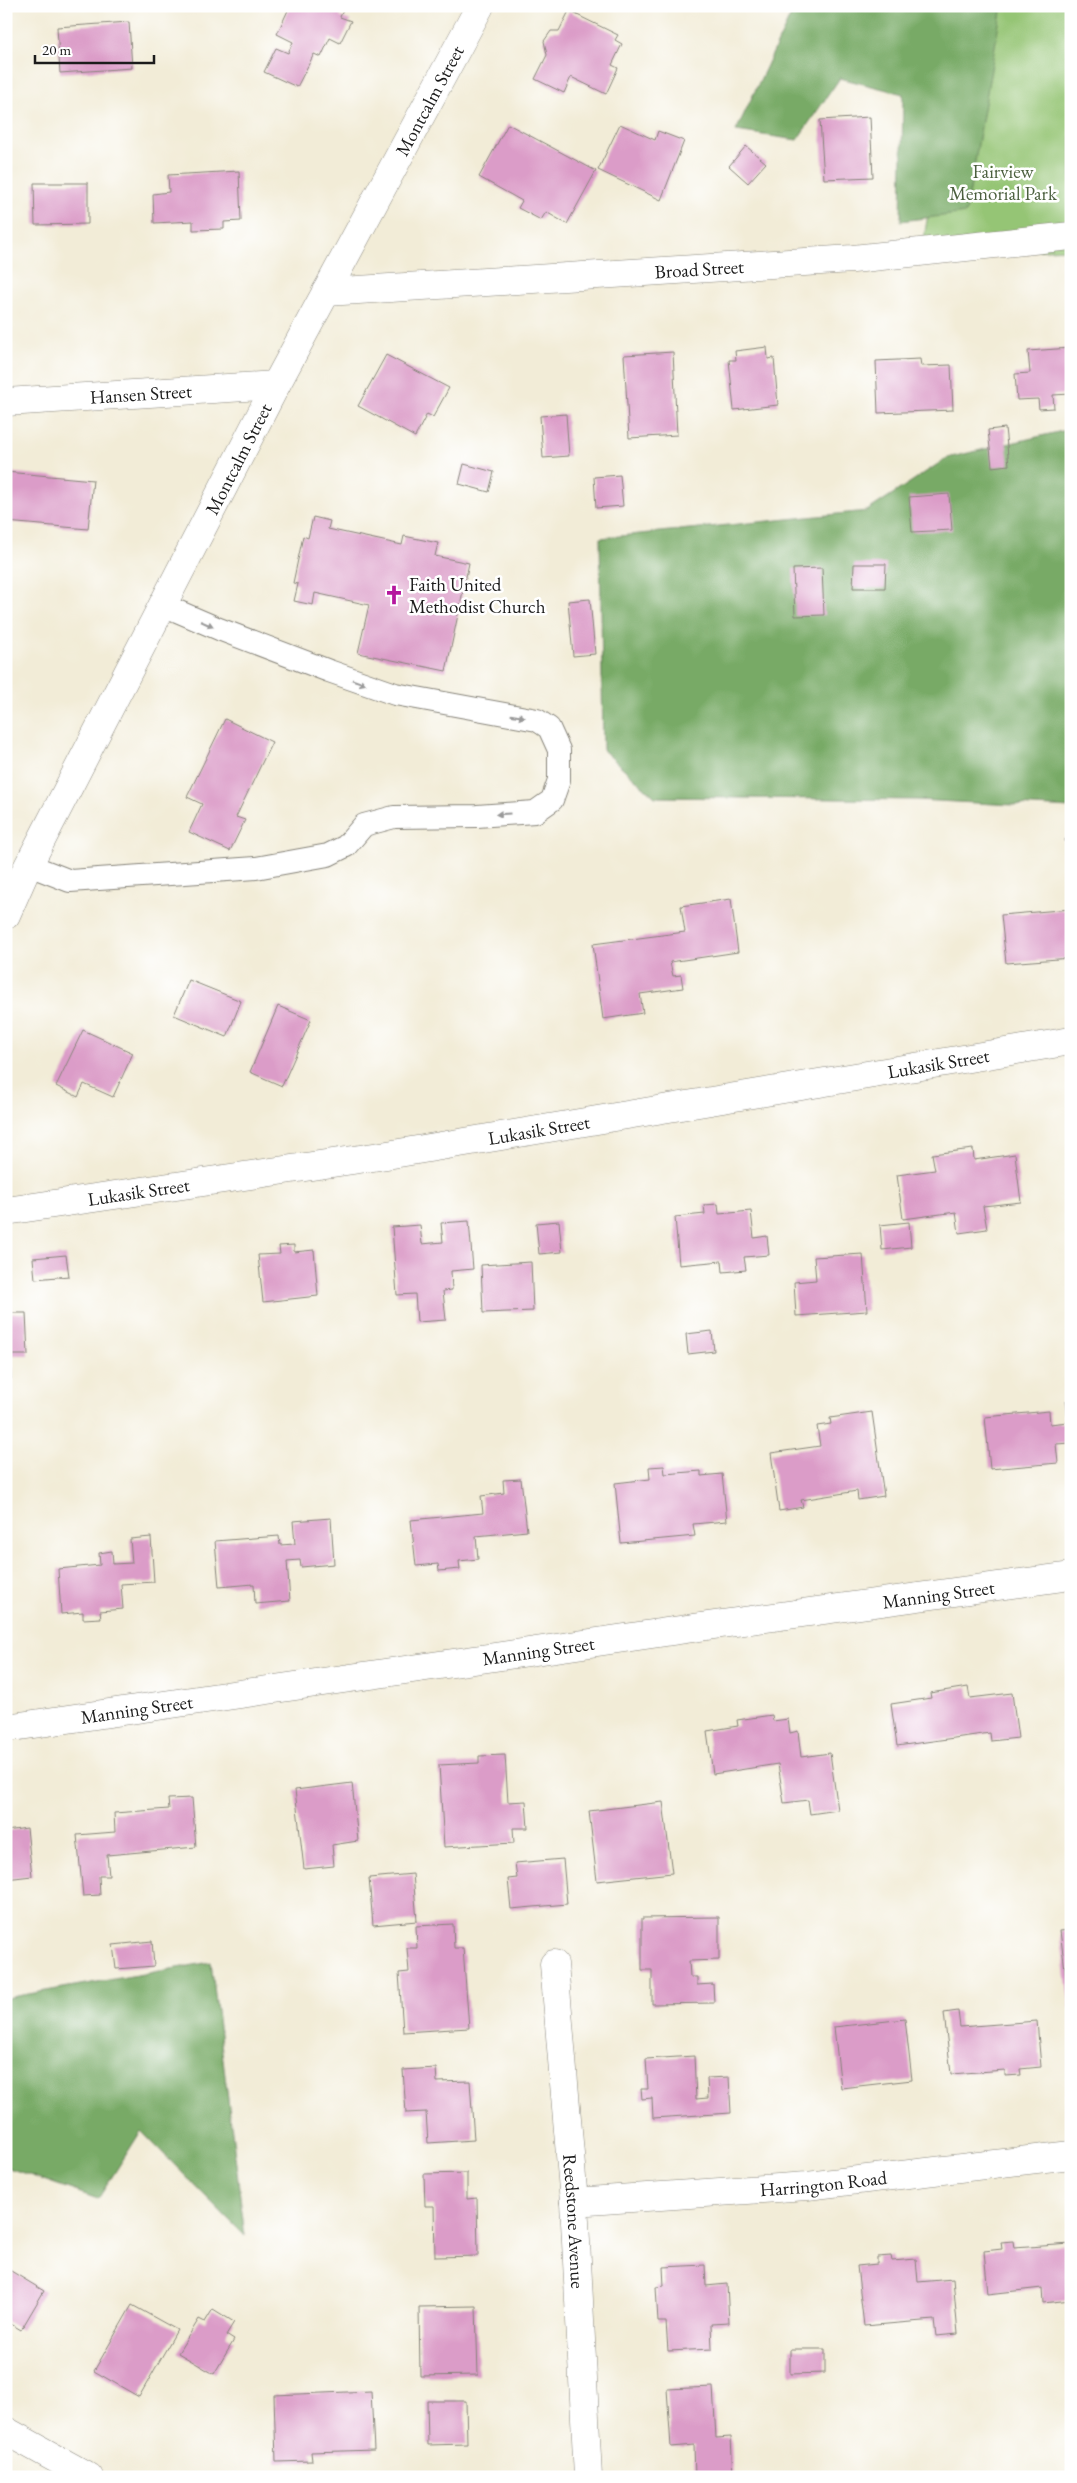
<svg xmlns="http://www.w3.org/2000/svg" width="1077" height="2483" font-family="'EB Garamond',serif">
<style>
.green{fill:#95c574;stroke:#587048}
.forest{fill:#78aa66;stroke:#4a6341}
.building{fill:#db9cc8}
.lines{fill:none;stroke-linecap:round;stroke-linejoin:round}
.lane-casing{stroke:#87847a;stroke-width:24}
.street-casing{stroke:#87847a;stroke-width:29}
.secondary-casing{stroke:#87847a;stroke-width:29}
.lane{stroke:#fff;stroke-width:22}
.street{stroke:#fff;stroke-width:28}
.secondary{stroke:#fff;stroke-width:28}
.oneway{fill:#999}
.labels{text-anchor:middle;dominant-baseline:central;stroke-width:5;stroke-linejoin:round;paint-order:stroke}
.street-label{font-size:19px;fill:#1c1c1c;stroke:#fff}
.park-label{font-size:19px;fill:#4c603f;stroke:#fff}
.poi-label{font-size:19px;fill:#1c1c1c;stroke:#fff;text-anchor:start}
</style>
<rect width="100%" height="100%" fill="#fff"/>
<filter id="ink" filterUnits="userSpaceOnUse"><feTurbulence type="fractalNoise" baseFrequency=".02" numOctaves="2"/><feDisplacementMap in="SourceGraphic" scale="10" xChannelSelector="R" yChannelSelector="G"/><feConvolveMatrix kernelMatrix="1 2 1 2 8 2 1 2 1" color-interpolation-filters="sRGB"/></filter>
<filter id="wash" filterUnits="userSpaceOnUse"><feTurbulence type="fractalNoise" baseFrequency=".0096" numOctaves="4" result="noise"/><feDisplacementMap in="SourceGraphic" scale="20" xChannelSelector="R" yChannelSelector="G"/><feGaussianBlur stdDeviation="1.12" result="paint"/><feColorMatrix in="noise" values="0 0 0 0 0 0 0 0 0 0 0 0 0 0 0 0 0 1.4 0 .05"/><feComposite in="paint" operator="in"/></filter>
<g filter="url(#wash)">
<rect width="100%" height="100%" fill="#f2ecd7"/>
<polygon class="green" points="964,6 1071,6 1071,249 921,255"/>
<g class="forest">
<polygon points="795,6 1002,6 966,213 901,221 903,94 840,78 797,140 736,131"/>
<polygon points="1071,429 1071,808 917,800 655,797 603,750 600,538 867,511 947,458"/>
<polygon points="211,1962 245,2236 141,2131 98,2199 6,2167 6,1998"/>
</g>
<g id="blocks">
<g class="building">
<polygon points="290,6 345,6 340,17 351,21 340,43 330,38 321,57 314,54 297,87 264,72 276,48 288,53 293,42 277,34"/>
<polygon points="569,11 618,35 615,40 622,44 612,65 618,68 606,94 571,77 564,93 535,79 547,55 544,41 551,31 559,31"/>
<polygon points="129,22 132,68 60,73 57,27"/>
<polygon points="870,117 873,177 824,179 820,120"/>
<polygon points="508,124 596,171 567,224 546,212 541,220 518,208 522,201 479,177"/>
<polygon points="620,124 655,140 658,131 684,141 661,200 598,170"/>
<polygon points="746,146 766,163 748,183 729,166"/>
<polygon points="239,171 241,221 224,222 224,229 193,230 193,221 154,223 153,194 169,192 168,175"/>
<polygon points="34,183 88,183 88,224 35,225"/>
<polygon points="767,347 768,359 774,358 778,405 734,410 729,360 736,360 735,351"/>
<polygon points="1071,348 1071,394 1053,395 1054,408 1039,409 1038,399 1017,400 1015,374 1030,373 1028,351"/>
<polygon points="673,352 677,435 629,438 624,355"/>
<polygon points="386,355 449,388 433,417 427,414 415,437 358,406"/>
<polygon points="920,359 921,366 951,365 953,410 878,413 876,361"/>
<polygon points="566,414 569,456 543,458 540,416"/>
<polygon points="1005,428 1009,465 992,467 988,430"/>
<polygon points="464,464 494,472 489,492 459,484"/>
<polygon points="6,472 93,480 88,529 6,522"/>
<polygon points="620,475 623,506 596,508 594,477"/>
<polygon points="949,494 952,530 912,532 909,497"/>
<polygon points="313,517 330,521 328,529 402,545 404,536 438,543 435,556 469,563 446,671 358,653 369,605 315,593 313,605 294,601 298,584 293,583 303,536 308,538"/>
<polygon points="854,564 886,564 885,588 853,588"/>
<polygon points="822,568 824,615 795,616 793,569"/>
<polygon points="590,599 595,654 573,656 568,601"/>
<polygon points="225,719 272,742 236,817 245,820 230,851 189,832 202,804 187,797"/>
<polygon points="1065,839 1071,839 1071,880 1069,880"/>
<polygon points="731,899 738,952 670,962 673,976 681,975 683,988 640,994 643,1013 603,1019 593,944 685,932 681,906"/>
<polygon points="1071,909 1071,958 1006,963 1001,915"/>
<polygon points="189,980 241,1001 227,1037 174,1015"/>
<polygon points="278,1006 311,1020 282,1086 250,1072"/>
<polygon points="83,1030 133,1053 113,1097 84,1084 78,1097 56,1086"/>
<polygon points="973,1149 974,1160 1015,1154 1021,1202 983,1206 987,1229 959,1233 956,1212 903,1219 897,1175 935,1170 932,1154"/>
<polygon points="718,1204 719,1214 751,1211 754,1238 767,1236 769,1255 744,1257 746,1270 723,1272 722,1261 679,1265 675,1217 705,1214 704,1205"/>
<polygon points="469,1221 473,1269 451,1271 452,1290 443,1291 446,1320 417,1322 415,1294 397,1295 392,1227 420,1225 422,1244 443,1242 441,1223"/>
<polygon points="559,1221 562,1252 539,1254 536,1223"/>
<polygon points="909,1222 911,1247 882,1250 880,1225"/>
<polygon points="294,1245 294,1252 314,1250 318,1296 263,1302 258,1255 280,1254 279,1246"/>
<polygon points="863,1254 867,1311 796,1316 794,1282 816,1280 814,1257"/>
<polygon points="66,1255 69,1276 35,1279 33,1258"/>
<polygon points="531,1262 533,1311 483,1313 481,1265"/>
<polygon points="6,1302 8,1302 9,1313 26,1313 28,1355 10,1355 11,1379 6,1379"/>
<polygon points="712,1331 714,1351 688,1354 686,1334"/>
<polygon points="1066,1401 1071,1401 1071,1443 1056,1444 1058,1463 990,1469 985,1417 1049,1411 1050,1424 1068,1422"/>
<polygon points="872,1412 884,1496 858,1500 857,1491 801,1500 803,1507 779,1511 771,1453 820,1446 817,1426 831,1424 830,1418"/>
<polygon points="664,1466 665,1474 701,1471 701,1476 722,1474 727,1521 693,1524 695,1536 621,1543 615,1483 650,1479 649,1467"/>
<polygon points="521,1479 527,1531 476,1536 478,1559 459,1561 460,1569 439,1571 438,1564 416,1566 411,1520 483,1513 481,1496 504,1493 503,1480"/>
<polygon points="331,1518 334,1564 301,1567 300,1560 287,1561 290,1601 255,1604 254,1584 219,1587 215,1541 279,1536 280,1545 295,1544 293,1521"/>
<polygon points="151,1537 154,1582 121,1584 123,1609 100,1611 101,1618 83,1619 83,1612 61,1614 58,1569 100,1565 99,1553 112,1551 113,1564 132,1563 130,1539"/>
<polygon points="968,1687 970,1698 1012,1693 1018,1738 991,1741 990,1733 897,1746 891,1704 931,1698 930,1693"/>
<polygon points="772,1715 773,1721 788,1719 790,1733 798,1731 801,1757 830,1753 838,1810 810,1814 808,1800 784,1803 778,1764 713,1774 707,1731 738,1726 737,1720"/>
<polygon points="505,1755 508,1802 526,1801 528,1828 513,1828 514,1843 444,1847 439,1765 479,1763 479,1756"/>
<polygon points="352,1783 358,1841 332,1845 334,1866 304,1869 295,1790"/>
<polygon points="192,1798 196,1847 107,1855 109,1876 99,1876 100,1895 83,1896 77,1835 115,1832 114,1813 169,1809 168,1799"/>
<polygon points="663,1802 672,1873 597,1881 589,1811"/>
<polygon points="27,1828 32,1876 6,1879 6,1831"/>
<polygon points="563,1859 567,1904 511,1909 508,1879 517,1878 515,1863"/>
<polygon points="413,1874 417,1921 373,1925 369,1878"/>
<polygon points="719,1917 719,1960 689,1961 690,1977 697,1977 697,1985 713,1984 714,2003 652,2004 652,1970 642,1970 642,1918"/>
<polygon points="453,1924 454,1948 463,1948 469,2028 403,2032 399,1973 409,1972 407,1948 417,1948 416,1926"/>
<polygon points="1071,1930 1071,2009 1070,2009 1060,1931"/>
<polygon points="152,1941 154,1966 116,1969 113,1945"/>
<polygon points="958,2011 960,2027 1037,2021 1041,2067 1020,2069 1021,2075 1005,2076 1005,2070 951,2074 944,2013"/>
<polygon points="905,2019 912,2080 841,2088 834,2027"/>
<polygon points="694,2056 696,2099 708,2098 707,2078 729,2077 731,2113 653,2118 652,2098 642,2099 641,2089 648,2089 646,2059"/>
<polygon points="436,2068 437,2082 470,2081 474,2140 428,2143 426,2112 406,2113 403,2070"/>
<polygon points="467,2173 467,2199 477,2198 478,2256 435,2257 434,2206 425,2206 424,2174"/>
<polygon points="1013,2241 1014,2248 1071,2244 1071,2300 1043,2303 1042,2288 988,2294 984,2251 1002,2249 1001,2242"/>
<polygon points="891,2256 892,2261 916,2259 918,2282 953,2279 958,2334 936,2336 934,2320 864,2326 857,2266 877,2264 877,2257"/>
<polygon points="705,2265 706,2286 727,2284 729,2323 711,2324 712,2349 668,2351 666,2322 658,2322 656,2287 664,2286 663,2267"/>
<polygon points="6,2268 44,2291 21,2330 6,2321"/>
<polygon points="132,2305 177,2330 139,2397 94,2371"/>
<polygon points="476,2306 478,2375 420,2376 419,2307"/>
<polygon points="213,2309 234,2322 226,2335 234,2340 214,2374 178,2353 199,2319 205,2322"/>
<polygon points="790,2349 825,2349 825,2373 790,2374"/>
<polygon points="713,2387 716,2438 731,2437 733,2477 695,2477 694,2445 671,2447 667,2389"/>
<polygon points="371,2391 374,2450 311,2452 312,2461 276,2462 274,2395"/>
<polygon points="427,2401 466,2401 467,2444 428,2445"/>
</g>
</g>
</g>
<g filter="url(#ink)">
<use href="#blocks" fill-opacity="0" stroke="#87847a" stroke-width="1"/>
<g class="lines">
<defs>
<polyline id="lane" points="29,865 70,881 256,868 328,855 346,846 364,825 394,817 477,816 535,812 552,800 559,780 559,750 549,728 537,720 395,694 329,671 219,629 163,605"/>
<g id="street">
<path id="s1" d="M326,292l527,-33 218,-23"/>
<path id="s2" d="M6,402l270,-17"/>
<path id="s3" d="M6,1211l381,-56 684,-114"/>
<path id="s4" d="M6,1728l701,-102 364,-50"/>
<path id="s5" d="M554,1964l20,238 14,275"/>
<path id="s6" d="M574,2202l233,-16 264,-31"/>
</g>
<g id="secondary">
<path id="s7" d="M6,915l20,-45 250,-485 204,-379"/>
<polyline points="6,2431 89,2477"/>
</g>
</defs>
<use href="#lane" class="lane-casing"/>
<use href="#street" class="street-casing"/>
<use href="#secondary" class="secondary-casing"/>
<use href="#lane" class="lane"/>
<use href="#street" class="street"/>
<use href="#secondary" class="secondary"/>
</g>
<defs><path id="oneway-solid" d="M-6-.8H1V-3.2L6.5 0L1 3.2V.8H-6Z" transform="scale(1.25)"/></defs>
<g class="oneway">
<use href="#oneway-solid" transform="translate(207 624) rotate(24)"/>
<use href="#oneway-solid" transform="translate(359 682) rotate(19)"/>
<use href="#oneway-solid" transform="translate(518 716) rotate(10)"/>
<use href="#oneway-solid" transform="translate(503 814) rotate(176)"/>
</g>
</g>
<defs>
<symbol id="church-bare" viewBox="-9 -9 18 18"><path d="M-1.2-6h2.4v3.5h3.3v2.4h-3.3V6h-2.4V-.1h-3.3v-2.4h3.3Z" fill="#b5179e" stroke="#fff" stroke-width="2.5" paint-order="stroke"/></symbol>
</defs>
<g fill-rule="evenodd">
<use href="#church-bare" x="380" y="581" width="28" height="28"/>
</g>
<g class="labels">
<g class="street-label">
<text stroke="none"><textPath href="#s7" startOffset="918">Montcalm Street</textPath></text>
<text stroke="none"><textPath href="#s1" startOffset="374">Broad Street</textPath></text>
<text stroke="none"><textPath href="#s2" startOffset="135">Hansen Street</textPath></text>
<text stroke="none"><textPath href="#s7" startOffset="512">Montcalm Street</textPath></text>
<text stroke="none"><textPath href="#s3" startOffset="944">Lukasik Street</textPath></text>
<text stroke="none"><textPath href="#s3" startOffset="539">Lukasik Street</textPath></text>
<text stroke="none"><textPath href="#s3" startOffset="134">Lukasik Street</textPath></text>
<text stroke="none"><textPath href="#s4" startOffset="942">Manning Street</textPath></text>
<text stroke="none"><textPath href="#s4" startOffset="538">Manning Street</textPath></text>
<text stroke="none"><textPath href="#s4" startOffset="132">Manning Street</textPath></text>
<text stroke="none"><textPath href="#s6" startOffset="250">Harrington Road</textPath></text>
<text stroke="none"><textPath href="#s5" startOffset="258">Reedstone Avenue</textPath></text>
</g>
<g class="park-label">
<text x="1003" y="171">Fairview<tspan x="1003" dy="22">Memorial Park</tspan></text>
</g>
<g class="poi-label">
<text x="409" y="584">Faith United<tspan x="409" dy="22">Methodist Church</tspan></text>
</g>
</g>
<rect width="1077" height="2483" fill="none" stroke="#fff" stroke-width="25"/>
<path d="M35 55v8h119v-8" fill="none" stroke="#1c1c1c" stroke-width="2.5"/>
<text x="42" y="55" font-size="15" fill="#1c1c1c" stroke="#ffffff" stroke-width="4" paint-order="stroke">20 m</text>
</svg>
